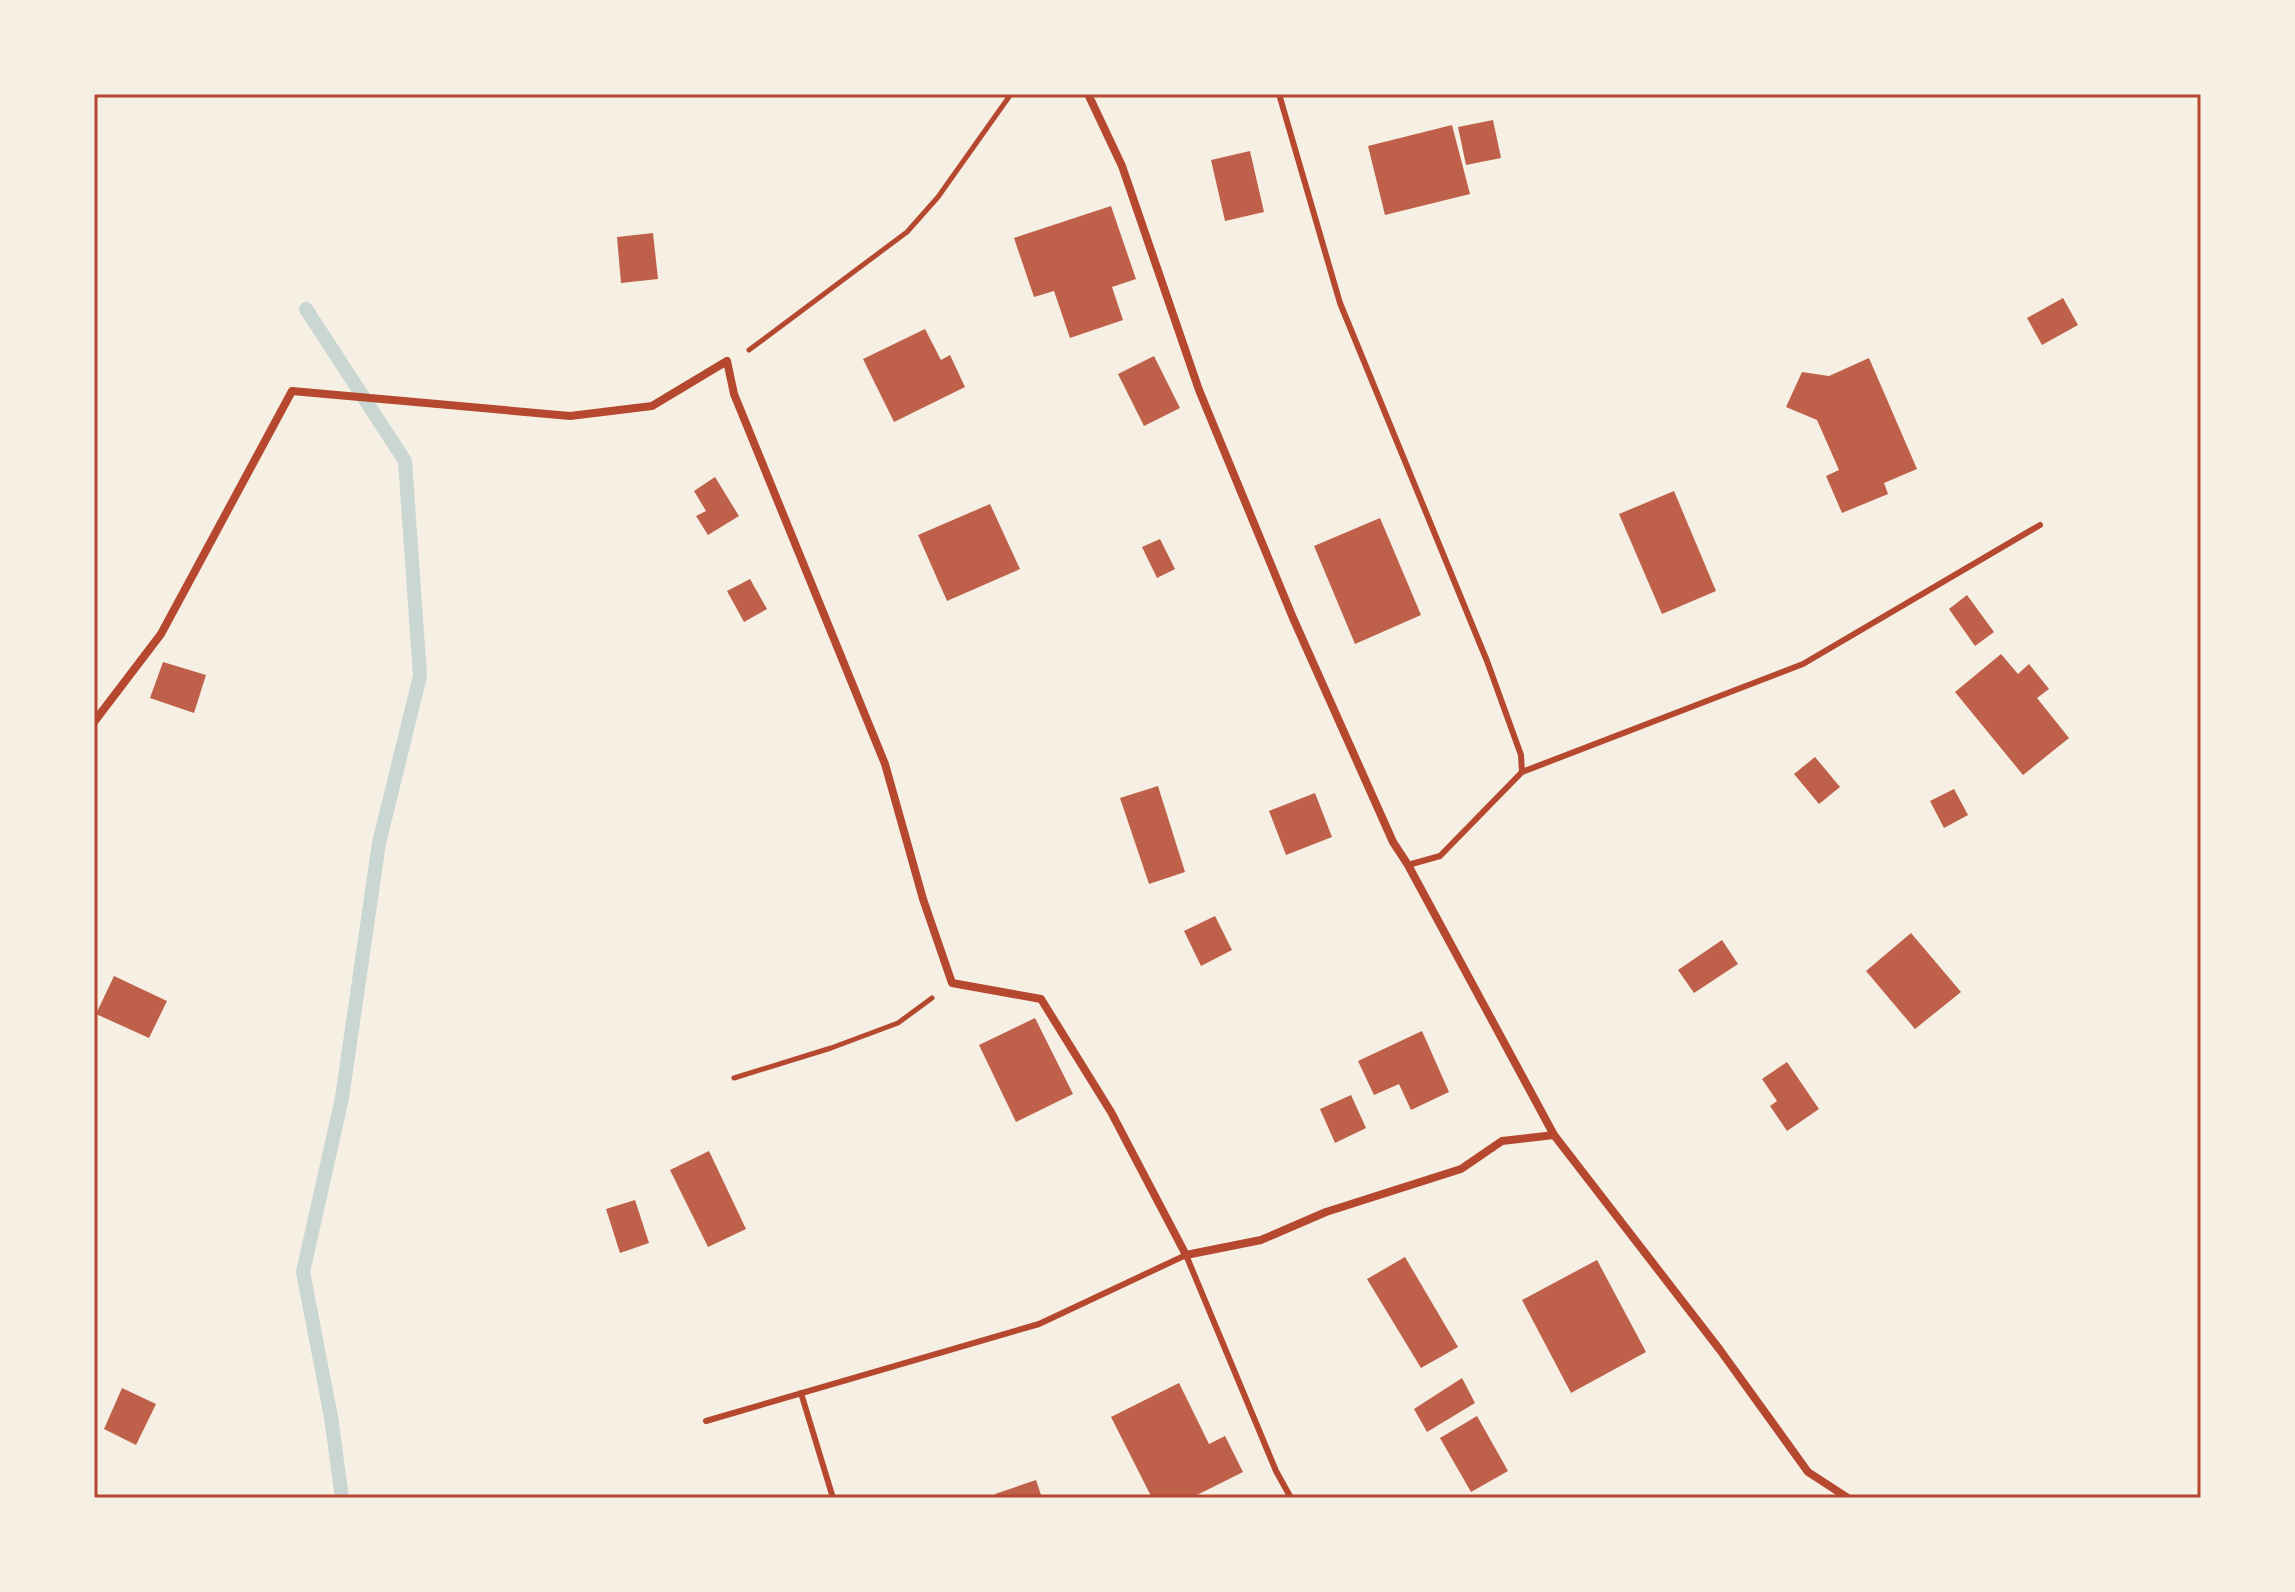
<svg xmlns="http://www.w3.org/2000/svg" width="2295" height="1592" font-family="Barlow,sans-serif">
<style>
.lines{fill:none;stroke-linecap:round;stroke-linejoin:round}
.stream{stroke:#c9d6d2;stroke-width:14}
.building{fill:#bf614a}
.path{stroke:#b5482f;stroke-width:5}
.service{stroke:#b5482f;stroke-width:6}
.minor{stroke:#b5482f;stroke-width:8}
.neatline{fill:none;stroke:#b5482f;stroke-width:3}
</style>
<rect width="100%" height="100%" fill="#f6efe4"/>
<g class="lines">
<polyline class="stream" points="306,309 405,461 420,676 379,843 342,1098 303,1272 331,1417 342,1498"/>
</g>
<g class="building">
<polygon points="1493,120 1501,158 1466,165 1458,127"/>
<polygon points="1452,125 1470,194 1385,215 1368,146"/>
<polygon points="1250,151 1264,212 1225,221 1211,160"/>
<polygon points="1111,206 1136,279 1112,287 1123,320 1070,338 1054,291 1034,297 1014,238"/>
<polygon points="653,233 658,279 621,283 617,237"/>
<polygon points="2063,298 2078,325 2042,345 2027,318"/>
<polygon points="925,329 941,360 950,355 965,387 894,422 863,359"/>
<polygon points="1154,356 1180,408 1144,426 1118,374"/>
<polygon points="1869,358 1917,469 1884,483 1888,494 1842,513 1826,476 1839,470 1817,420 1786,407 1802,372 1829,376"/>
<polygon points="715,477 739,516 708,535 696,516 706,511 694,491"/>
<polygon points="1674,491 1716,591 1662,614 1619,514"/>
<polygon points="990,504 1020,569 947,601 918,535"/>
<polygon points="1380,518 1421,615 1355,644 1314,546"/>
<polygon points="1160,539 1175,569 1157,578 1142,547"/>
<polygon points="750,579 767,609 744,622 727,591"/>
<polygon points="1967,595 1994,632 1975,646 1949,609"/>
<polygon points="2001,654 2018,674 2029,664 2049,689 2037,698 2069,738 2023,775 1955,692"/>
<polygon points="163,662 206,675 194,713 150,698"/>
<polygon points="1815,757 1840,787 1819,804 1794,774"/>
<polygon points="1158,786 1185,872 1149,884 1120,798"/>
<polygon points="1954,789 1968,815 1944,828 1930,801"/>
<polygon points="1315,793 1332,837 1286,855 1269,811"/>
<polygon points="1215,916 1232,950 1201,966 1184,931"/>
<polygon points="1911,933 1961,992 1915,1029 1866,971"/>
<polygon points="1722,940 1738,964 1694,993 1678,970"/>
<polygon points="114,976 167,1001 149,1038 96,1014"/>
<polygon points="1035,1018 1073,1094 1016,1122 979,1045"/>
<polygon points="1422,1031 1449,1092 1411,1110 1399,1084 1374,1095 1358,1061"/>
<polygon points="1787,1062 1819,1109 1787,1131 1770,1106 1777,1101 1762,1079"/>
<polygon points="1351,1095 1366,1128 1335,1143 1320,1109"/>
<polygon points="709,1151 746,1229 708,1247 670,1170"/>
<polygon points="635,1200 649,1243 620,1253 606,1209"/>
<polygon points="1405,1257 1458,1347 1421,1368 1367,1279"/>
<polygon points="1597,1260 1646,1352 1571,1393 1522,1300"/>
<polygon points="1462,1378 1475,1403 1427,1432 1414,1409"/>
<polygon points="1179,1383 1209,1444 1225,1436 1243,1472 1191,1498 1152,1498 1111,1417"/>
<polygon points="122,1388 156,1404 136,1445 104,1429"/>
<polygon points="1477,1416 1508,1471 1471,1492 1440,1438"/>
<polygon points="1036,1480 1042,1498 997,1498 995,1494"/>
</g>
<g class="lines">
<g class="path">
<polyline points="749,350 907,232 938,197 1011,94"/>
<polyline points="734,1078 831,1048 898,1023 932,998"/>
</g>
<g class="service">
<polyline points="1279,94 1340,303 1487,661 1521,755 1522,772"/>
<polyline points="1408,865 1440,856 1522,772 1803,664 2040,525"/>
<polyline points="801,1393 833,1498"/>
<polyline points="706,1421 1039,1324 1186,1255 1276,1471 1291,1498"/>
</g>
<g class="minor">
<polyline points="1088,94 1122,166 1199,390 1293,618 1393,842 1408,865 1554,1135 1720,1350 1808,1472 1848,1498"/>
<polyline points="94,722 161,634 292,391 570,416 652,406 727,361 734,394 885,764 923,899 952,983 1041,999 1111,1112 1186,1255 1261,1240 1326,1212 1461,1169 1502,1141 1554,1135"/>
</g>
</g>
<rect width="2295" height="1592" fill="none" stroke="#f6efe4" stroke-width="192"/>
<rect x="96" y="96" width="2103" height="1400" class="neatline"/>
</svg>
